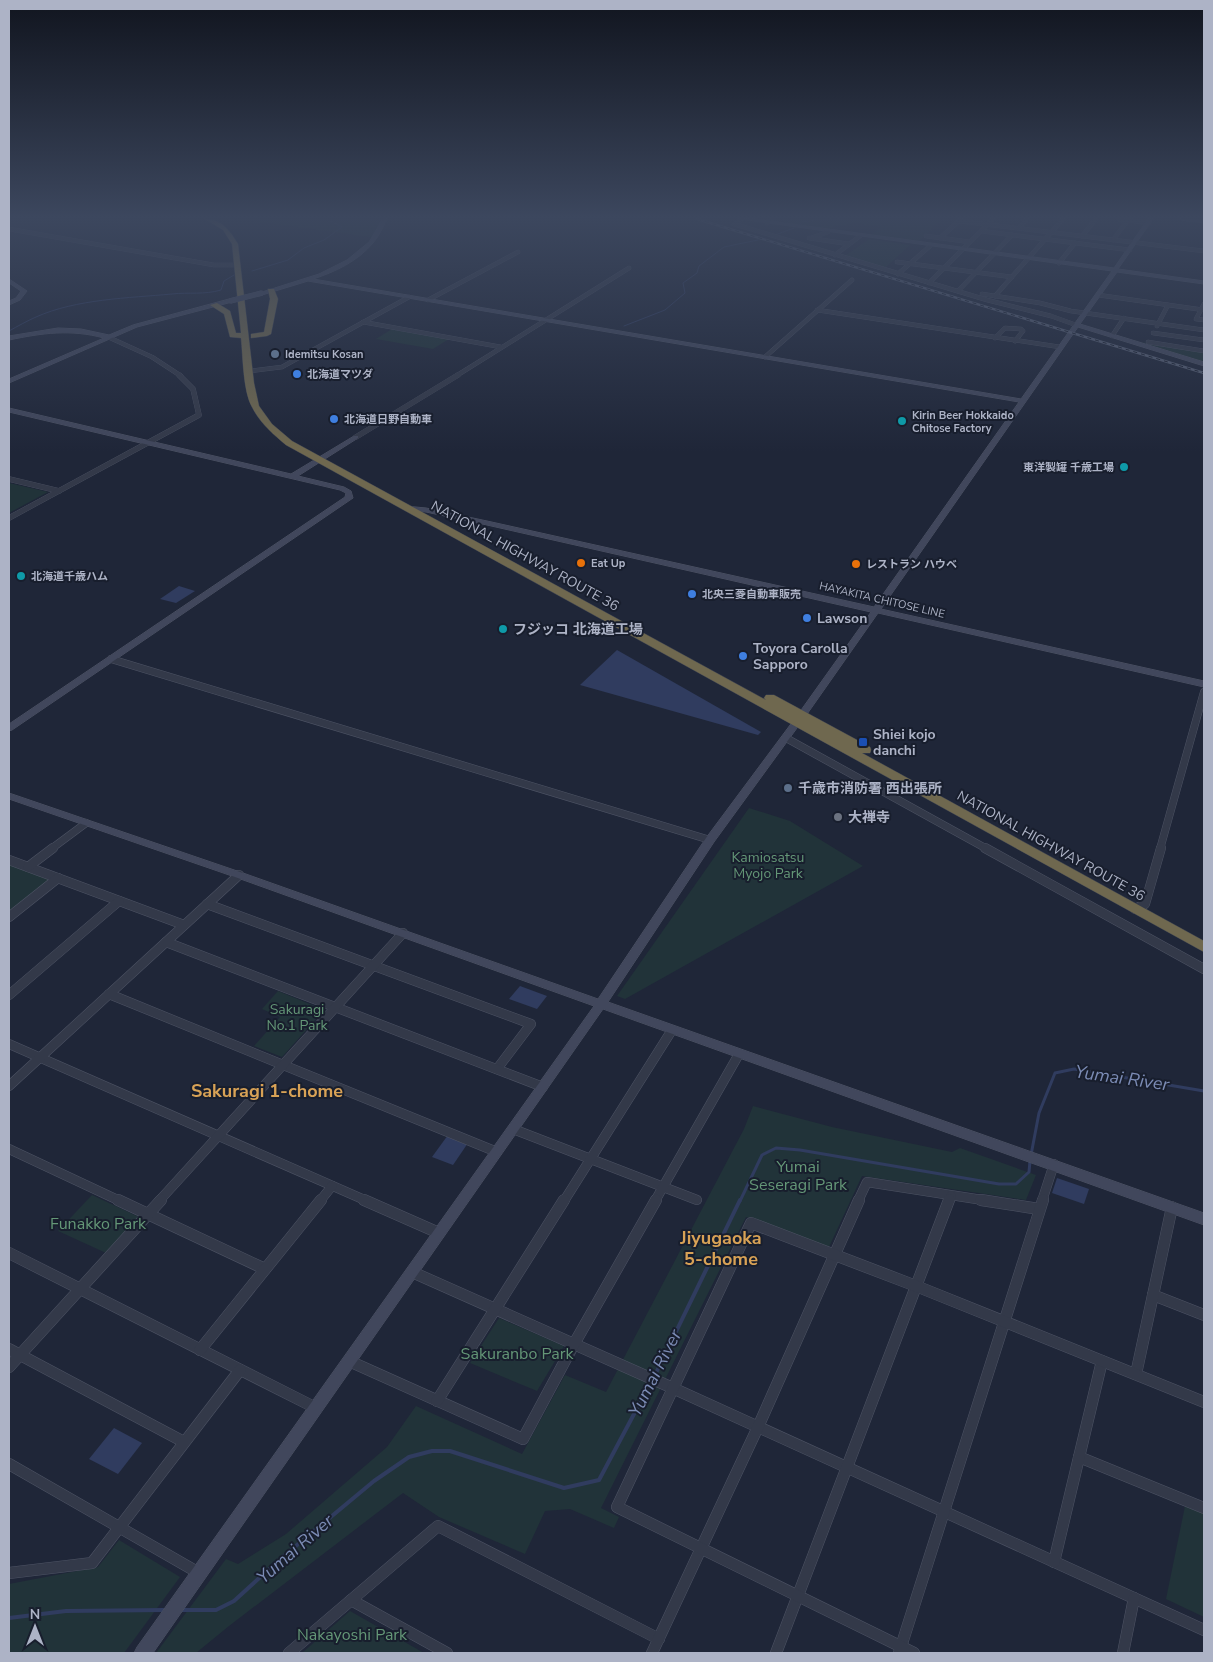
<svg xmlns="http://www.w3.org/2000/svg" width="1213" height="1662" font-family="'Nunito Sans','Noto Sans JP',sans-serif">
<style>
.green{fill:#213339}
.water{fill:#303c5f}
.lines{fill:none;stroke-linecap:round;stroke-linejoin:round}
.stream-far2{stroke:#303c5f;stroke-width:1}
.stream-far1{stroke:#303c5f;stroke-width:3}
.stream{stroke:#303c5f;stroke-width:4}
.street-far4-casing{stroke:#4d5364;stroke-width:4.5}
.street-far3-casing{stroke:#4d5364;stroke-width:5.5}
.street-far2-casing{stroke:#4d5364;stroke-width:8}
.street-far1-casing{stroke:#4d5364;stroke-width:10}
.street-casing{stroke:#4d5364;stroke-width:12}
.secondary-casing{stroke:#4d5364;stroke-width:1}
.highway-casing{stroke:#3a4050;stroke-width:1}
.street-far4{stroke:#333949;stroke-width:4}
.street-far3{stroke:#333949;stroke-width:5}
.street-far2{stroke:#333949;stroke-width:7}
.street-far1{stroke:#333949;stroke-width:9}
.street{stroke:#333949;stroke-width:11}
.secondary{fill:#41475c;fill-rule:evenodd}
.highway{fill:#6f684f;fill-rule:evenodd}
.rail-casing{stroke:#545c70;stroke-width:2.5}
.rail{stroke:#181e2d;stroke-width:1;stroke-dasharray:4;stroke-linecap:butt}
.secondary-bridge-casing{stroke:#4d5364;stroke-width:5.5;stroke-linecap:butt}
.secondary-bridge{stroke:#41475c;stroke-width:5}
.service-dot{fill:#5c6f8a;stroke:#181e2d;stroke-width:2}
.shop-dot{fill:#3f7fe0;stroke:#181e2d;stroke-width:2}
.culture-dot{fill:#0f9aa8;stroke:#181e2d;stroke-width:2}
.food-dot{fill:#e8710a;stroke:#181e2d;stroke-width:2}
.transit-dot{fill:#1a4fb4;stroke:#181e2d;stroke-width:2}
.worship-dot{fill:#6b7280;stroke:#181e2d;stroke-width:2}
.labels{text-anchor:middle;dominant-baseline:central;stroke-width:4;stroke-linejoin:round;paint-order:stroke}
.far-poi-label{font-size:11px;font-weight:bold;fill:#adb3c6;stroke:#181e2d;text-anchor:start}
.far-street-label{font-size:11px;fill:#adb3c6;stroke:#181e2d}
.street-label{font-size:14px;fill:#adb3c6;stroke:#181e2d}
.poi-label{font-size:14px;font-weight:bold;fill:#adb3c6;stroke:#181e2d;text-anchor:start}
.park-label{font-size:14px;fill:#649777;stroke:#181e2d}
.near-park-label{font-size:16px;fill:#649777;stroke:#181e2d}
.near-water-label{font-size:18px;font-style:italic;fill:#7b8bb4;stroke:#181e2d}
.near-neighbourhood-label{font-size:18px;font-weight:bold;fill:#d8a256;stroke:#181e2d}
</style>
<rect width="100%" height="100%" fill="#1f2638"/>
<g class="green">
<polygon points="239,219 368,219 385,221 377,238"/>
<polygon points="795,219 941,219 918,243 870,236 881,227 857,223 821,229 778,223"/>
<polygon points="869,239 910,245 885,268 845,256"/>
<polygon points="392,329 449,339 433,349 376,339"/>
<polygon points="1141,342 1204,352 1204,362"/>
<polygon points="9,483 48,492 9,513"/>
<polygon points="749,808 790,821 863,866 625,999 617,996"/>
<polygon points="9,863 52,879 9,913"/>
<polygon points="278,991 324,1010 282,1057 254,1046 280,1017 262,1009"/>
<polygon points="753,1106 832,1127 952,1152 960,1148 1036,1175 1026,1200 862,1176 829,1247 746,1217 601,1508 619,1517 614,1528 570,1509 545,1511 525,1554 439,1517 403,1493 229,1626 196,1653 156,1653 226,1559 238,1564 286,1534 387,1447 416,1406 522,1454 565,1375 606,1392 744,1129"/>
<polygon points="92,1195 139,1217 106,1253 58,1231"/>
<polygon points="499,1318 564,1346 537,1391 470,1363"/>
<polygon points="1185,1506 1204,1514 1204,1617 1166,1599"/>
<polygon points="119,1540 180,1577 124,1653 9,1653 9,1584 98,1567"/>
<polygon points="350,1611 424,1653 302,1653"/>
</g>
<g class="water">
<polygon points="179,586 195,591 176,603 160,599"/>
<polygon points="617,650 761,732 758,735 580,685"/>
<polygon points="520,986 547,996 537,1009 509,999"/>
<polygon points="448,1135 468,1143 453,1165 432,1157"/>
<polygon points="1057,1178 1089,1189 1084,1204 1052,1193"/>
<polygon points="114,1428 142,1443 118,1474 89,1459"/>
</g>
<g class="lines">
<g class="stream-far2">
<polyline points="825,219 841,219"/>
<polyline points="798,226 802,222 821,219"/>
<polyline points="775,235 794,228"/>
<polyline points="252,271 288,260 304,248 324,240 342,227 327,219"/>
<polyline points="624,326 665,310 685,293 683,283 697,273 699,266 724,247 758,240"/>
<path d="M9,331c9,-5 18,-10 27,-14 40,-18 93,-19 136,-23 17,-2 32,1 49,-4l3,-9 10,-6"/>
</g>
<g class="stream-far1">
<polyline points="1031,1155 1039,1113 1055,1073 1074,1069 1204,1091"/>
<polyline points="740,1201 762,1155 776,1148 800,1150 999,1184 1016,1184 1029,1172 1030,1161"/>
</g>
<g class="stream">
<polyline points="655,1375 740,1200"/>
<polyline points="180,1610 216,1610 234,1601 279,1560 374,1481 409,1457 432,1451 450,1451 564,1488 599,1480 651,1382"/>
<polyline points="9,1618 66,1611 164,1610"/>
</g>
<defs>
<g id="street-far4">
<polyline points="741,219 734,224 987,300 1051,316 1076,325"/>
<polyline points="1119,219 1149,223"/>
<polyline points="959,221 1204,251"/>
<polyline points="767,223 772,219"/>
<polyline points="1019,228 1027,219"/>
<polyline points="9,229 214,265 238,265"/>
<polyline points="981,231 1130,250"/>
<polyline points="926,236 970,242"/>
<polyline points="1082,236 1096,219"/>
<polyline points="809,238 849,244"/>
<polyline points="811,238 828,232"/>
<polyline points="940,238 961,219"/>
<polyline points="1113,240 1128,220"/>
<polyline points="835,255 860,236"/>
<polyline points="897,262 1012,277"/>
<polyline points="1059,263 1075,243"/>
<polyline points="898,274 930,246"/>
<polyline points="929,283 993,219"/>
<polyline points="958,291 1012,235"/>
<polyline points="982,294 1040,303 1071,311 1204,330"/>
<polyline points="1098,295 1204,310"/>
<polyline points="995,296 1063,219"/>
<polyline points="428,300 518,252"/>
<polyline points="1204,304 1196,319 1204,320"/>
<polyline points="817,310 1060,347"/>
<polyline points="363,322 501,347"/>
<polyline points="1157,326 1168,305"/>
<polyline points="1153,333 1204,340"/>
<polyline points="1112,336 1124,318"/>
<polyline points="108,337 152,357 181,376"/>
<polyline points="995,338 1005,328 1021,329 1023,331 1015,341"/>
<polyline points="1148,342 1204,351"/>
<polyline points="765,357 852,280"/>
<polyline points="250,371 282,367 409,297"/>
<polyline points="456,376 629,268"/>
</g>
<g id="street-far3">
<polyline points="356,437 458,375"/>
<polyline points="9,479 59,491"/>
<polyline points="9,518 199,415 193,389 179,375"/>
</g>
<g id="street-far2">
<polyline points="111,659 710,840"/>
<polyline points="786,738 987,849"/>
<polyline points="51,849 86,823"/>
<polyline points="1160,849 1204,692"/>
</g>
<g id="street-far1">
<polyline points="985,848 1204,969"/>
<polyline points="9,860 184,925"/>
<polyline points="28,867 53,848"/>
<polyline points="207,904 531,1024 497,1069"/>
<polyline points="1135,909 1145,904 1161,848"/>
<polyline points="9,917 58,878"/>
<polyline points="166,942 543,1087"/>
<polyline points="109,994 497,1152"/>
<polyline points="9,995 119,901"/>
<polyline points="9,1044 367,1201"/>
<polyline points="9,1086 239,875"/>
<polyline points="513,1129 697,1200"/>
<polyline points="9,1149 120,1201"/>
<polyline points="159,1201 403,933"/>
<polyline points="320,1201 332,1186"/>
<polyline points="564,1201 672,1030"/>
<polyline points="655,1201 739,1054"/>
<polyline points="858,1201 867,1182 989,1201"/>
<polyline points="949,1201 951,1196"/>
<polyline points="1042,1201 1054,1164"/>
</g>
<g id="street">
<polyline points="118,1200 265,1269"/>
<polyline points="364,1200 439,1233"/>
<polyline points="981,1200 1039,1209"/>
<polyline points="9,1253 316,1408"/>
<polyline points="412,1272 666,1385 1204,1630"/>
<polyline points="1153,1295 1204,1315"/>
<polyline points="9,1349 184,1442"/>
<polyline points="200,1350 321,1200"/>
<polyline points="349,1361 523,1439 574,1344 656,1200"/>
<polyline points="9,1367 161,1200"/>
<polyline points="1136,1374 1172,1207"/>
<polyline points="437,1401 564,1200"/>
<polyline points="1079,1457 1204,1508"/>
<polyline points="9,1464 199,1573"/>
<polyline points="1054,1562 1102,1361"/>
<polyline points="9,1573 92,1563 240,1370"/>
<polyline points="351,1600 447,1653"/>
<polyline points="289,1653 438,1526 659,1639"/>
<polyline points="652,1653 758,1427 859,1200"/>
<polyline points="776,1653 949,1200"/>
<polyline points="899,1653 1043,1200"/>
<polyline points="914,1653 617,1507 751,1223 916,1286 1204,1402"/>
<polyline points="1123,1653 1134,1598"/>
</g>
<g id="secondary">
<path d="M383,219h4c-4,8 -8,17 -14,24 -15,18 -38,29 -60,36l708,120 91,-128 -372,-52h15l359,49 34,-49h5l-35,50 86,12v3l-87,-12 -37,52 124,38v4l-126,-39 -197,282 323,72v6l-326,-74 -73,104 -91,125 -106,160 596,211v12l-601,-216 -450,644h-19l3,-6 457,-641 -359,-129 -226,-78v-6l234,80 355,126 108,-161 93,-125 72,-101 -384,-87 -61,-13 -18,-2h-3v-4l21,2 61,13 387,86 145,-205 -711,-121 -46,14 -3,-2 60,-19 28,-14 22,-18z"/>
<polygon points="1178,219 1204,221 1204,223 1180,220"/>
<polygon points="9,279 27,291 20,300 9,305 9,301 16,298 21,291 9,283"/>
<path d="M230,299l2,1v2l-95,25 -128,56v-4l95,-41c-33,-9 -62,-5 -95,2v-4l49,-8 23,1 28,6 24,-10z"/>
<polygon points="9,408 291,474 354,436 358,436 358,438 298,476 344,487 351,491 353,498 12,730 9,731 9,724 345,497 346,493 340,490 9,412"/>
</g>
<g id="highway">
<path d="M205,219c17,0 25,12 33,25l16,139 5,23 13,18 20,17 474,259 -2,-2 2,-3h8l96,52 1,3 -1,3h-8l342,188v11l-918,-507c-13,-11 -26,-22 -34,-38 -9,-16 -9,-50 -11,-69l-11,-1 -6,-23 -14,-9 7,-2 13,8 6,22h5l-9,-89 -9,-14z"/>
<polygon points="268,289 274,289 278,299 271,334 267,336 251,338 251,334 264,332 270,299"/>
</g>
</defs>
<use href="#street-far4" class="street-far4-casing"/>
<use href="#street-far3" class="street-far3-casing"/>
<use href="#street-far2" class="street-far2-casing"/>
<use href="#street-far1" class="street-far1-casing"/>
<use href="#street" class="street-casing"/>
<use href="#secondary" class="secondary-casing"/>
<use href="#highway" class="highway-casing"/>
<use href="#street-far4" class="street-far4"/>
<use href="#street-far3" class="street-far3"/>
<use href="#street-far2" class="street-far2"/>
<use href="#street-far1" class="street-far1"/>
<use href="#street" class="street"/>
<use href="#secondary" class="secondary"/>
<use href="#highway" class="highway"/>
<defs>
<polyline id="rail" points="697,219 1204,373"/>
</defs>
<use href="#rail" class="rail-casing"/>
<use href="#rail" class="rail"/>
<defs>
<polyline id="secondary-bridge" points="230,301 262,293"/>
</defs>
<use href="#secondary-bridge" class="secondary-bridge-casing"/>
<use href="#secondary-bridge" class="secondary-bridge"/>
</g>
<linearGradient id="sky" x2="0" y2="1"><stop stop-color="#11151f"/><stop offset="0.48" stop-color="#3c475e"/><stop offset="1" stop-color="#3c475e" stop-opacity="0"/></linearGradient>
<rect width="1213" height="452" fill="url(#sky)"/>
<g class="service-dot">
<circle cx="275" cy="354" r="5"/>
<circle cx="788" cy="788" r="5"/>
</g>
<g class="shop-dot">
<circle cx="297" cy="374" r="5"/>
<circle cx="334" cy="419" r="5"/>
<circle cx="692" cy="594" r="5"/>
<circle cx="807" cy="618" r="5"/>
<circle cx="743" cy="656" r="5"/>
</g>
<g class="culture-dot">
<circle cx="902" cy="421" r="5"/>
<circle cx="1124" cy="467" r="5"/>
<circle cx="21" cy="576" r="5"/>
<circle cx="503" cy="629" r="5"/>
</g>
<g class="food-dot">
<circle cx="581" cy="563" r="5"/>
<circle cx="856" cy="564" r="5"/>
</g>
<rect class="transit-dot" x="858" y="737" width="10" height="10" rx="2.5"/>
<circle class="worship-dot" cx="838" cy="817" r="5"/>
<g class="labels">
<g class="far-poi-label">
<text x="285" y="354">Idemitsu Kosan</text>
<text x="307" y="374">北海道マツダ</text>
<text x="912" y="415">Kirin Beer Hokkaido<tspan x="912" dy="13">Chitose Factory</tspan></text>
<text x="344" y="419">北海道日野自動車</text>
<text x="1114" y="467" text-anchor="end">東洋製罐 千歳工場</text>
<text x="591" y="563">Eat Up</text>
<text x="866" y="564">レストラン ハウベ</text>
<text x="31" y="576">北海道千歳ハム</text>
<text x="702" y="594">北央三菱自動車販売</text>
</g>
<g class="far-street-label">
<text transform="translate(882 600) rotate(13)">HAYAKITA CHITOSE LINE</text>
</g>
<g class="street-label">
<text transform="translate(525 556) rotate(29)">NATIONAL HIGHWAY ROUTE 36</text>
<text transform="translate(1051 846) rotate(29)">NATIONAL HIGHWAY ROUTE 36</text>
</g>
<g class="poi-label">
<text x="817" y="618">Lawson</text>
<text x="513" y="629">フジッコ 北海道工場</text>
<text x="753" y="648">Toyora Carolla<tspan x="753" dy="16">Sapporo</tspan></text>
<text x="873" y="734">Shiei kojo<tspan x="873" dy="16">danchi</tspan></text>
<text x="798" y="788">千歳市消防署 西出張所</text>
<text x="848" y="817">大禅寺</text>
</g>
<g class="park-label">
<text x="768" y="857">Kamiosatsu<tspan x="768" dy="16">Myojo Park</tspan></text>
<text x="297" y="1009">Sakuragi<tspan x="297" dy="16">No.1 Park</tspan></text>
</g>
<g class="near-park-label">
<text x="798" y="1167">Yumai<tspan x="798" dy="18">Seseragi Park</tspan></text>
<text x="98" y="1224">Funakko Park</text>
<text x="517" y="1354">Sakuranbo Park</text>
<text x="352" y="1635">Nakayoshi Park</text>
</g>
<g class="near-water-label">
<text transform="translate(1122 1078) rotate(8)">Yumai River</text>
<text transform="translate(655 1373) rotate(-63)">Yumai River</text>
<text transform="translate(295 1549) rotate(-41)">Yumai River</text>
</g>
<g class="near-neighbourhood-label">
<text x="267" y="1091">Sakuragi 1-chome</text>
<text x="721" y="1238">Jiyugaoka<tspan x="721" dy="21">5-chome</tspan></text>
</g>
</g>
<rect width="1213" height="1662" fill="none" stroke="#adb3c6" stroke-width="20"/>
<g transform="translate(35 1627)" stroke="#181e2d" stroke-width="4" paint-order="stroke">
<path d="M0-4L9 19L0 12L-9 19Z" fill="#adb3c6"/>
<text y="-8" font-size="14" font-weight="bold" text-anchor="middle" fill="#adb3c6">N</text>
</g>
</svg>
